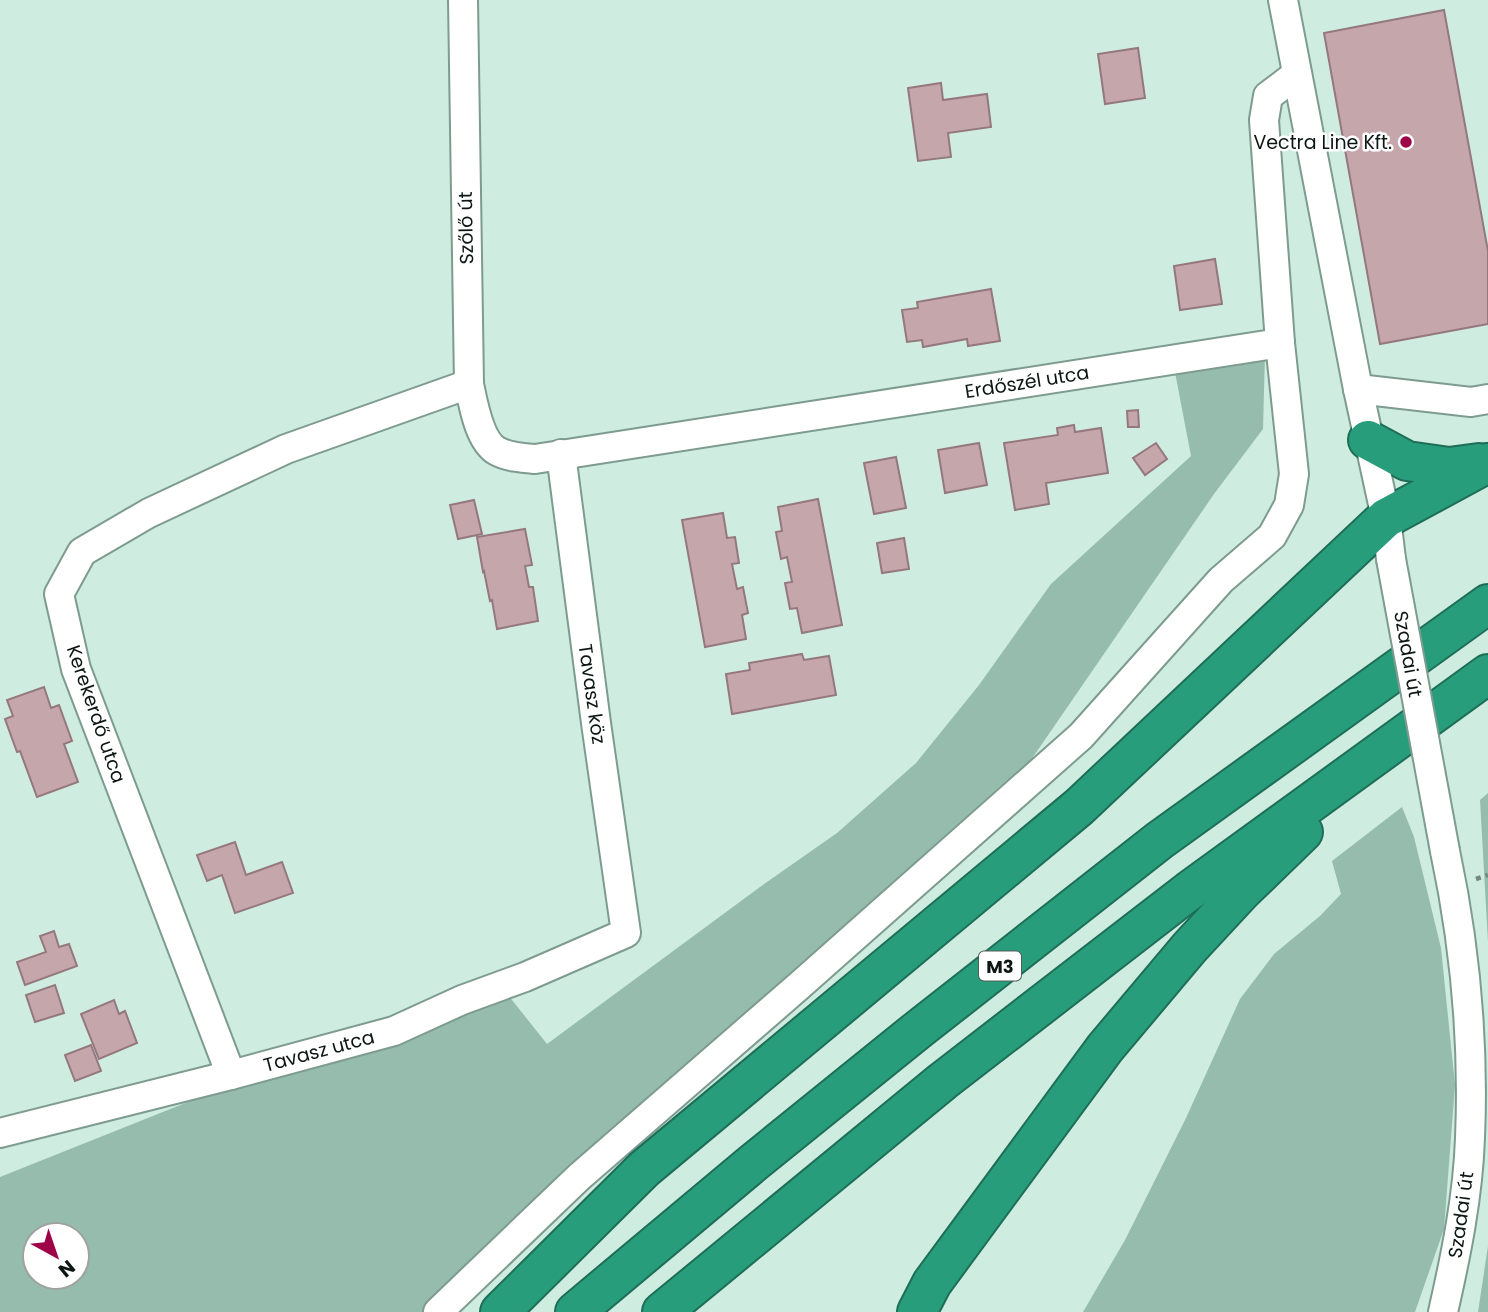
<svg xmlns="http://www.w3.org/2000/svg" width="1488" height="1312" font-family="Poppins,sans-serif">
<style>
.green{fill:#95bcad;fill-rule:evenodd}
.building{fill:#c4a6ab;stroke:#95787e;stroke-width:2}
.lines{fill:none;stroke-linecap:round;stroke-linejoin:round}
.minor-casing{stroke:#7e9b8f;stroke-width:32}
.highway-casing{stroke:#1e6e57;stroke-width:42}
.path{stroke:#73887f;stroke-width:4.5;stroke-dasharray:5 5;stroke-linecap:butt}
.minor{stroke:#fff;stroke-width:28}
.highway{stroke:#289d7c;stroke-width:38}
.minor-bridge-casing{stroke:#7e9b8f;stroke-width:32;stroke-linecap:butt}
.minor-bridge{stroke:#fff;stroke-width:28}
.poi-dot{fill:#9f0347;stroke:#fff;stroke-width:2.5}
.labels{text-anchor:middle;dominant-baseline:central;stroke-width:5;stroke-linejoin:round;paint-order:stroke}
.shield{fill:#fff;stroke:#555d5a;stroke-width:2}
.shield-label{font-size:18px;font-weight:bold;fill:#0c1713}
.poi-label{font-size:19px;fill:#0c1713;stroke:#fff;text-anchor:end}
.street-label{font-size:19px;fill:#0c1713;stroke:#fff}
</style>
<rect width="100%" height="100%" fill="#ceece0"/>
<g class="green">
<path d="M1265,353l-2,76 -49,65 -203,295 -585,523h-426v-135l248,-99 256,-88 43,54 213,-157 77,-54 79,-70 63,-78 72,-101 140,-128 -17,-89zM35,1235h42v42h-42z"/>
<polygon points="1488,793 1488,942 1480,800"/>
<polygon points="1402,807 1414,837 1441,948 1455,1085 1444,1229 1415,1312 1083,1312 1125,1240 1186,1118 1240,999 1274,954 1320,916 1341,894 1332,861"/>
<polygon points="1488,1246 1488,1312 1478,1312"/>
</g>
<g class="building">
<polygon points="1444,10 1488,251 1488,324 1380,344 1324,33"/>
<polygon points="1138,48 1145,98 1105,104 1098,54"/>
<polygon points="941,83 943,100 987,94 991,127 948,133 951,157 918,161 908,88"/>
<polygon points="1215,259 1222,304 1180,310 1174,266"/>
<polygon points="991,289 1000,341 968,346 967,339 923,347 922,340 907,342 902,310 918,308 917,302"/>
<polygon points="1138,410 1139,427 1128,427 1127,411"/>
<polygon points="1074,425 1075,432 1101,428 1108,473 1046,483 1049,504 1015,510 1004,443 1058,435 1057,428"/>
<polygon points="979,443 987,485 945,493 938,450"/>
<polygon points="1156,443 1167,459 1145,475 1133,458"/>
<polygon points="896,457 906,508 874,514 864,463"/>
<polygon points="818,499 842,625 802,633 797,608 790,609 785,583 792,582 787,557 781,559 776,532 782,531 778,507"/>
<polygon points="474,500 482,534 458,539 450,505"/>
<polygon points="723,513 727,538 735,537 739,563 732,564 737,589 743,587 748,613 742,615 746,639 705,647 682,520"/>
<polygon points="525,529 532,565 525,566 529,587 533,587 538,621 497,629 492,600 490,601 484,571 483,572 477,537"/>
<polygon points="904,538 909,569 882,573 877,543"/>
<polygon points="802,654 804,660 829,656 836,695 732,714 726,674 750,670 749,663"/>
<polygon points="44,687 51,708 59,705 72,741 64,744 78,782 37,797 20,751 17,752 5,719 13,716 7,700"/>
<polygon points="235,842 246,875 282,862 293,893 235,913 222,875 207,881 197,855"/>
<polygon points="54,931 59,947 69,944 77,966 25,985 17,962 46,952 40,936"/>
<polygon points="55,985 64,1013 35,1022 26,995"/>
<polygon points="114,1000 119,1014 125,1011 137,1043 99,1059 81,1014"/>
<polygon points="91,1045 101,1071 75,1081 65,1055"/>
</g>
<g class="lines">
<defs>
<g id="minor">
<path d="M463,0l6,384c4,19 10,57 28,67 11,6 25,7 38,8l745,-116 -16,-223 4,-24 29,-22"/>
<polyline points="1283,0 1358,389 1386,518 1391,559"/>
<polyline points="1358,389 1471,402 1488,399"/>
<polyline points="231,1075 76,669 59,594 82,552 149,513 286,449 469,384"/>
<polyline points="0,1133 231,1075 394,1031 462,1000 525,977 626,933 596,723 561,454"/>
<polyline points="438,1312 579,1177 800,985 1081,736 1221,580 1272,536 1289,505 1294,474 1280,343"/>
<path d="M1443,1312c13,-57 25,-116 27,-174 4,-96 -5,-193 -25,-287"/>
</g>
<g id="highway">
<polyline points="1368,440 1407,461 1449,467 1479,463"/>
<polyline points="500,1312 644,1169 1079,807 1386,518 1488,463"/>
<polyline points="575,1312 753,1163 919,1029 1160,840 1488,604"/>
<polyline points="662,1312 943,1081 1189,891 1488,674"/>
<polyline points="917,1312 932,1283 1105,1048 1190,947 1241,892 1303,832"/>
</g>
</defs>
<use href="#minor" class="minor-casing"/>
<use href="#highway" class="highway-casing"/>
<polyline class="path" points="1476,879 1488,875"/>
<use href="#minor" class="minor"/>
<use href="#highway" class="highway"/>
<defs>
<polyline id="minor-bridge" points="1391,559 1445,851"/>
</defs>
<use href="#minor-bridge" class="minor-bridge-casing"/>
<use href="#minor-bridge" class="minor-bridge"/>
</g>
<circle class="poi-dot" cx="1406" cy="142" r="7"/>
<g class="labels">
<rect class="shield" x="979" y="951.5" width="42" height="29" rx="5"/>
<g class="shield-label">
<text x="1000" y="966">M3</text>
</g>
<g class="poi-label">
<text x="1392" y="142">Vectra Line Kft.</text>
</g>
<g class="street-label">
<text transform="translate(466 228) rotate(-91)">Szőlő út</text>
<text transform="translate(1027 382) rotate(-9)">Erdőszél utca</text>
<text transform="translate(1408 654) rotate(80)">Szadai út</text>
<text transform="translate(592 694) rotate(82)">Tavasz köz</text>
<text transform="translate(96 714) rotate(71)">Kerekerdő utca</text>
<text transform="translate(319 1051) rotate(-15)">Tavasz utca</text>
<text transform="translate(1461 1215) rotate(-82)">Szadai út</text>
</g>
</g>
<g transform="translate(56 1256) rotate(140)"><circle r="33" fill="#ffffff" stroke="#9ea2a1" stroke-width="2"/>
<path d="M0-5L12 26L0 18L-12 26Z" fill="#9f0347"/>
<text y="-10" font-size="19" font-weight="bold" text-anchor="middle" fill="#0c1713">N</text>
</g>
</svg>
